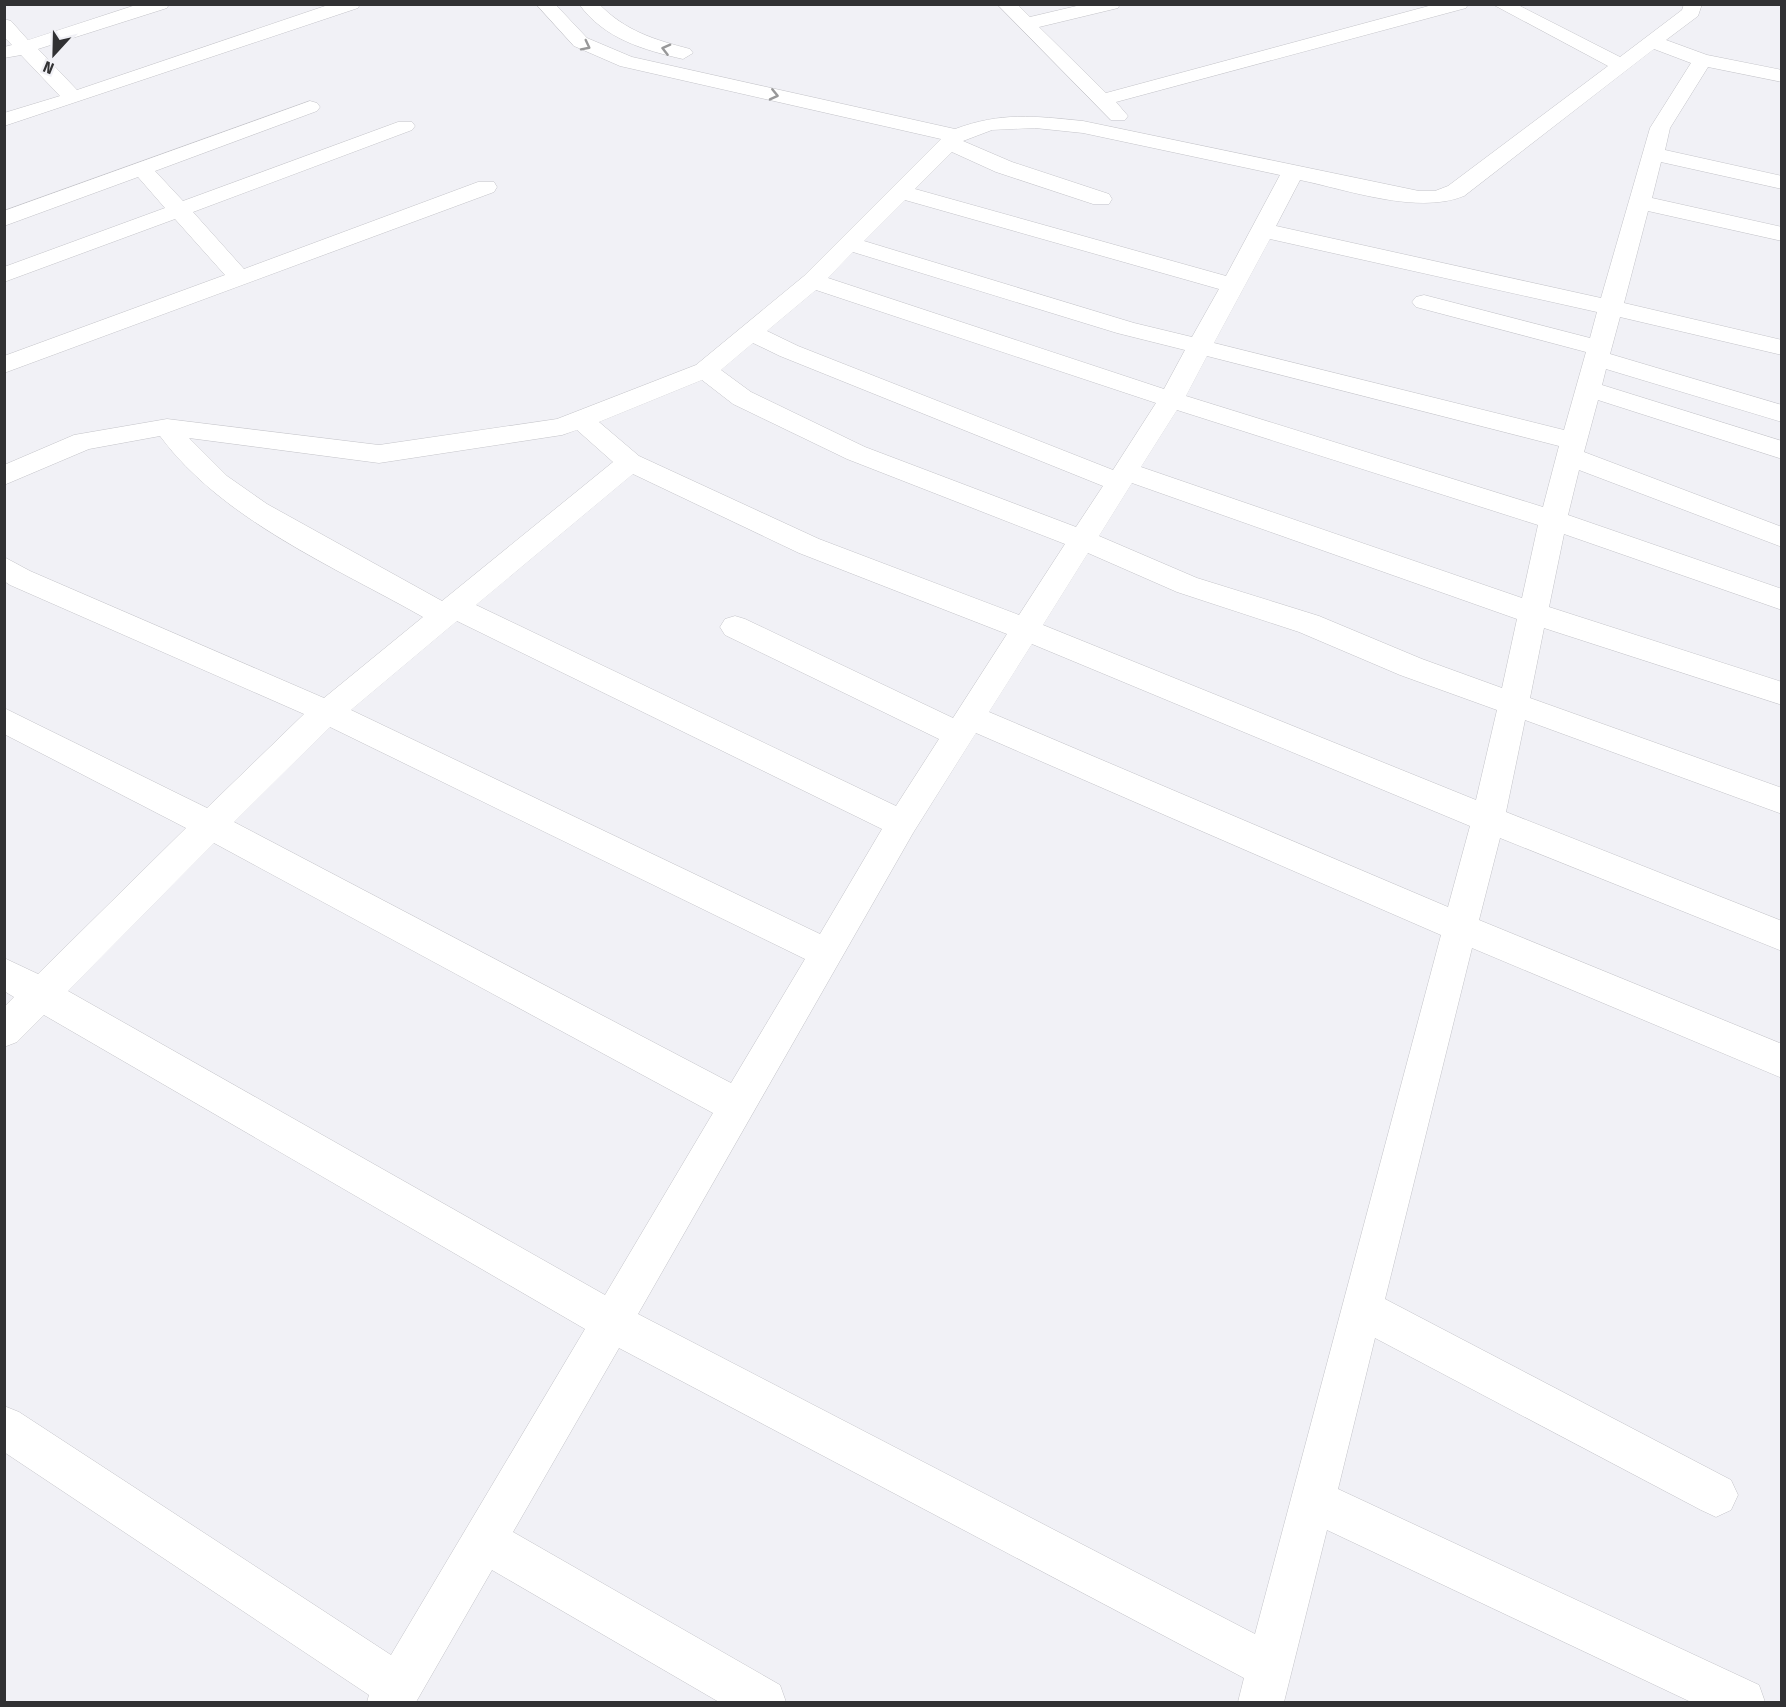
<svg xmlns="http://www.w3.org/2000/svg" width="1786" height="1707" font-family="'Fira Sans Condensed',sans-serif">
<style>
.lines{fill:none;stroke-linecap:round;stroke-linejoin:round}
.minor-casing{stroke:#c4c4c9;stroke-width:1}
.minor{fill:#fff;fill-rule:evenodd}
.oneway{stroke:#989899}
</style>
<rect width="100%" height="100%" fill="#f1f1f6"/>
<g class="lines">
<defs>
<g id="minor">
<polygon points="139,4 169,4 167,8 38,49 77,90 331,4 360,4 358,8 4,126 4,113 60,96 21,55 4,58 4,47 12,45 4,37 4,19 11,21 28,40"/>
<path d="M536,4h19l32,34 45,19 323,72c46,-17 79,-13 128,-8l336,70h16l13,-5 160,-120 -116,-62h24l104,53 62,-47 2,-6h18l-4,12 -32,24 41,15 75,15v12l-74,-15 -38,61 -5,22 117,26v13l-121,-27 -9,36 130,29v14l-134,-30 -24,92 158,37v15l-162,-38 -10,37 172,51v17l-176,-53 -4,16 180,56v18l-184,-59 -14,52 198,75v20l-203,-77 -11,45 214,74v21l-218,-76 -15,73 233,75v23l-238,-77 -14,70 252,90v26l-257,-94 -19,92 276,109v30l-282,-113 -21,82 303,124v34l-310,-130 -87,351 346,181 7,15 -7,15 -15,7 -15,-7 -326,-172 -37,151 421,196 6,17h-74l-364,-172 -43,172h-46l6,-24 -625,-330 -106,184 267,153 6,17h-67l-227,-132 -76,132h-49l2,-7 -365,-243v-46l15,6 372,243 194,-326 -541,-314 -27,27 -13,5v-40l10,-10 -10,-6v-33l34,16 148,-146 -182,-94v-26l203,100 97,-94 -294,-129 -6,-4v-24l26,14 294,127 99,-81c-88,-50 -201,-97 -263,-181l-71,13 -85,36v-20l70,-30 93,-16 212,26 178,-26 139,-54 108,-89 137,-137 -321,-73 -46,-20zM1654,49l37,14 -41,65 -49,170 -325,-72 24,-46c48,10 118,35 164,16zM1035,128l48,5 197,42 -54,101 -311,-87 37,-37 44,20 97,32h16l3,-5 -3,-5 -97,-32 -49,-21 29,-11zM905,200l314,89 -27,48 -58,-14 -270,-82zM1270,239l327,73 -7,26 -166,-43 -8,2 -4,5 4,5 170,45 -22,78 -350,-87zM853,252l264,81 68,17 -21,39 -336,-111zM816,290l340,113 -43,67 -315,-124 -31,-15zM753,343l27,13 323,130 -27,41 -211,-80 -114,-55 -30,-22zM1207,356l352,90 -16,61 -357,-111zM702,380l31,24 114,55 218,85 -46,71 -200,-76 -180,-83 -40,-34zM1177,410l361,115 -16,73 -381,-131zM577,430l36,32 -171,139 -175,-97 -40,-28 -38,-38 190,25 183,-28zM633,474l166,79 208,81 -54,84 -208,-99 -10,-3 -10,3 -5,8 5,8 214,104 -43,67 -420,-201zM1132,483l385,136 -15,69 -80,-29 -103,-43 -122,-38 -98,-42zM1088,553l89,39 122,40 101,43 97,35 -21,90 -433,-175zM457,621l425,208 -62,105 -469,-224zM1032,644l438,182 -22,81 -459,-195zM330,727l475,232 -74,124 -497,-261zM976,733l465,202 -186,699 -617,-320 275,-481zM214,843l499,270 -108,182 -537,-304z"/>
<path d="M579,4h20c26,27 56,36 91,45l3,4 -10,6c-39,-9 -79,-20 -104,-55z"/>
<polygon points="997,4 1017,4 1030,17 1085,4 1120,4 1118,8 1039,27 1106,93 1436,4 1468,4 1466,8 1116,102 1128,116 1125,120 1111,120"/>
<polygon points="310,101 317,103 320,107 317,111 155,171 183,201 398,122 412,122 415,126 412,130 193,212 244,269 478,182 494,182 497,187 494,192 4,373 4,356 225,275 175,219 4,282 4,267 165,208 138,177 4,226 4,211"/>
</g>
</defs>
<use href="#minor" class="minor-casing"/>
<use href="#minor" class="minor"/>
</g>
<defs><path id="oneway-chevron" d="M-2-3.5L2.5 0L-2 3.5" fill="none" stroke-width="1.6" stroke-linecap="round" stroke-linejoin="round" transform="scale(1.5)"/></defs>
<g class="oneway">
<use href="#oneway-chevron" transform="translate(586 46) rotate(27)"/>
<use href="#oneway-chevron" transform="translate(666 49) rotate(-166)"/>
<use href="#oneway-chevron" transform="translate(774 95) rotate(13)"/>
</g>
<rect width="1786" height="1707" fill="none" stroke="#313133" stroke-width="12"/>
<g transform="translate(54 54) rotate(202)" stroke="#f1f1f6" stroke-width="4.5" paint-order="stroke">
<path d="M0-4.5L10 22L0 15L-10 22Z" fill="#313133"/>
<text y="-9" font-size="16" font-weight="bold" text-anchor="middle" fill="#313133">N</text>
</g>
</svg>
